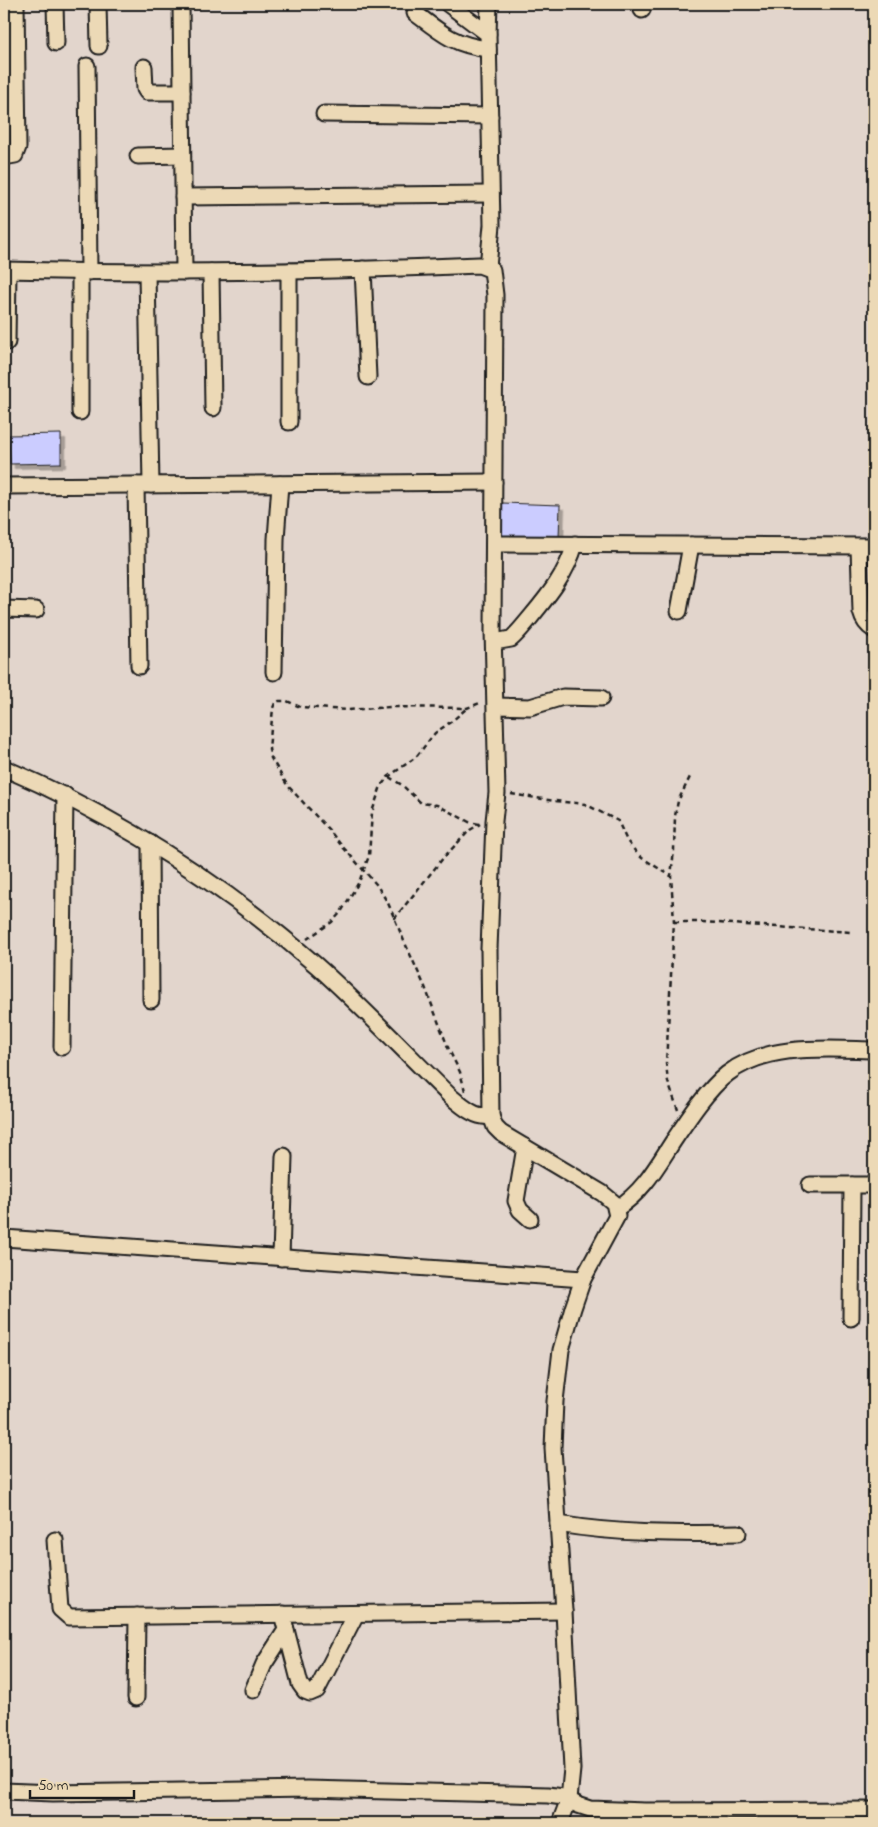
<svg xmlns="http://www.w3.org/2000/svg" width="878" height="1827" font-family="'Indie Flower',sans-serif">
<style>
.building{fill:#cbccff;stroke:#1c1c1c;filter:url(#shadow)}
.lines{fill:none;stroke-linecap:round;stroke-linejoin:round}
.minor-casing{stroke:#1c1c1c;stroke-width:19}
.path{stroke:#1c1c1c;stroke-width:2.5;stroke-dasharray:5 4;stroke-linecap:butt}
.minor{stroke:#ecd9b6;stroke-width:15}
</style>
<defs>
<filter id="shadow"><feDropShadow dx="4.5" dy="4.5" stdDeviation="0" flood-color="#0004"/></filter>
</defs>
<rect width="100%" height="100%" fill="#e2d5cc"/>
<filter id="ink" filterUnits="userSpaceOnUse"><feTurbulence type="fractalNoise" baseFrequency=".02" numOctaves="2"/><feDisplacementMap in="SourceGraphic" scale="10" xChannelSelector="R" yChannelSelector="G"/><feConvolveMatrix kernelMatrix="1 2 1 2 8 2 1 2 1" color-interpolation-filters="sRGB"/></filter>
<g filter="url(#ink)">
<g class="building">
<polygon points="61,434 61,463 10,464 9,435"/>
<polygon points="502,503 560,505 559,538 501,537"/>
</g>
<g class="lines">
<defs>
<g id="minor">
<polyline points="55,4 56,43"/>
<polyline points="98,4 99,46"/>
<polyline points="181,4 184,272"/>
<polyline points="448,4 488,34 492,225 488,267"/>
<polyline points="642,10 644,4"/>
<path d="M415,13c26,20 39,32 73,36"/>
<polyline points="488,34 489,4"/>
<polyline points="87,66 89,272"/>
<polyline points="144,67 145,89 147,92 182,92"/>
<polyline points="324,114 490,116"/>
<polyline points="138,156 182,155"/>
<polyline points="4,157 15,155 18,147 16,4"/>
<polyline points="183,197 491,194"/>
<polyline points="363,269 368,377"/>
<path d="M4,270c158,4 317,2 475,-5l13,5 3,25 -2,335 4,163 -3,28 -5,128 2,167 4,11 6,6 101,60 12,10 3,13 -34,63 -10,29 -12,42 -6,51 -2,47 11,163 8,158 -3,30 -9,24"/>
<polyline points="80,272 80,412"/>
<polyline points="211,272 213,408"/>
<polyline points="147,273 151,485"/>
<polyline points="7,342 8,271"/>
<polyline points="289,422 289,271"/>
<polyline points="136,485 139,666"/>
<polyline points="4,486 494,482"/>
<polyline points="494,544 874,546"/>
<path d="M859,547l2,65c2,8 5,13 13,18"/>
<polyline points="4,609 36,610"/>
<polyline points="679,611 691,545"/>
<path d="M494,642l17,-3c7,-6 13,-14 19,-21 19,-23 37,-45 45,-74"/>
<polyline points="274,672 276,539 280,484"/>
<polyline points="496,706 530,707 563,697 601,698"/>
<path d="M4,768c114,49 219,116 313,198 46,41 89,87 133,130 12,10 26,23 41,20"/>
<polyline points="150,843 151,1000"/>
<polyline points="62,1047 65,795"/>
<polyline points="525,1147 516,1201 520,1210 530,1219"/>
<polyline points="810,1185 874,1185"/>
<path d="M616,1209c28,-18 41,-43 58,-69 14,-21 33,-50 53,-66 40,-31 99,-25 147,-24"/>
<polyline points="4,1238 583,1279"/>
<polyline points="281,1258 284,1156"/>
<polyline points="851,1318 852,1185"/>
<path d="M558,1524c59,10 120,10 180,9"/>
<polyline points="55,1540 60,1609 69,1617 564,1611"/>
<polyline points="282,1614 300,1684 305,1691 310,1693 317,1690 356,1614"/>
<polyline points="253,1690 264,1664 286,1630"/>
<polyline points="136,1698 137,1616"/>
<polyline points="4,1791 53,1793 308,1789 548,1795 563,1797 578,1805 590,1809 645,1811 874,1810"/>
</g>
</defs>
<use href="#minor" class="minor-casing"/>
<g class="path">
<polyline points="389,777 402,785 421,803 437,805 469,822 479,824"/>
<polyline points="511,794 555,801 585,804 618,821 627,841 636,852 642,858 671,876"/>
<polyline points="394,919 444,857 470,830 480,824"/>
<polyline points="674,922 703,922 851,932"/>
<polyline points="307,939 332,922 341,912 359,882 369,856 372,812 381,786 388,777 416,757 435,733 452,721 467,708"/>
<polyline points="465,1091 460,1072 449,1050 425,987 404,941 388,903 376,884 341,845 329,830 287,785 271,758 269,749 273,708 275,703 279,701 287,701 300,707 348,710 390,707 467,708 480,703"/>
<polyline points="678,1110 668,1082 666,1063 674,922 671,876 674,850 675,816 678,801 690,777"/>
</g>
<use href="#minor" class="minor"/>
</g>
</g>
<rect width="878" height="1827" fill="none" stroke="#ecd9b6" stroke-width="20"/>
<rect x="10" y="10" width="858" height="1807" fill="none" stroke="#1c1c1c" stroke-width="2" filter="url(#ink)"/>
<path d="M30 1790v8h104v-8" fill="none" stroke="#1c1c1c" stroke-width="2.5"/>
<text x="38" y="1790" font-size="15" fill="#1c1c1c" stroke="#ecd9b6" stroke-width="4" paint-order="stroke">50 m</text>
</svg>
